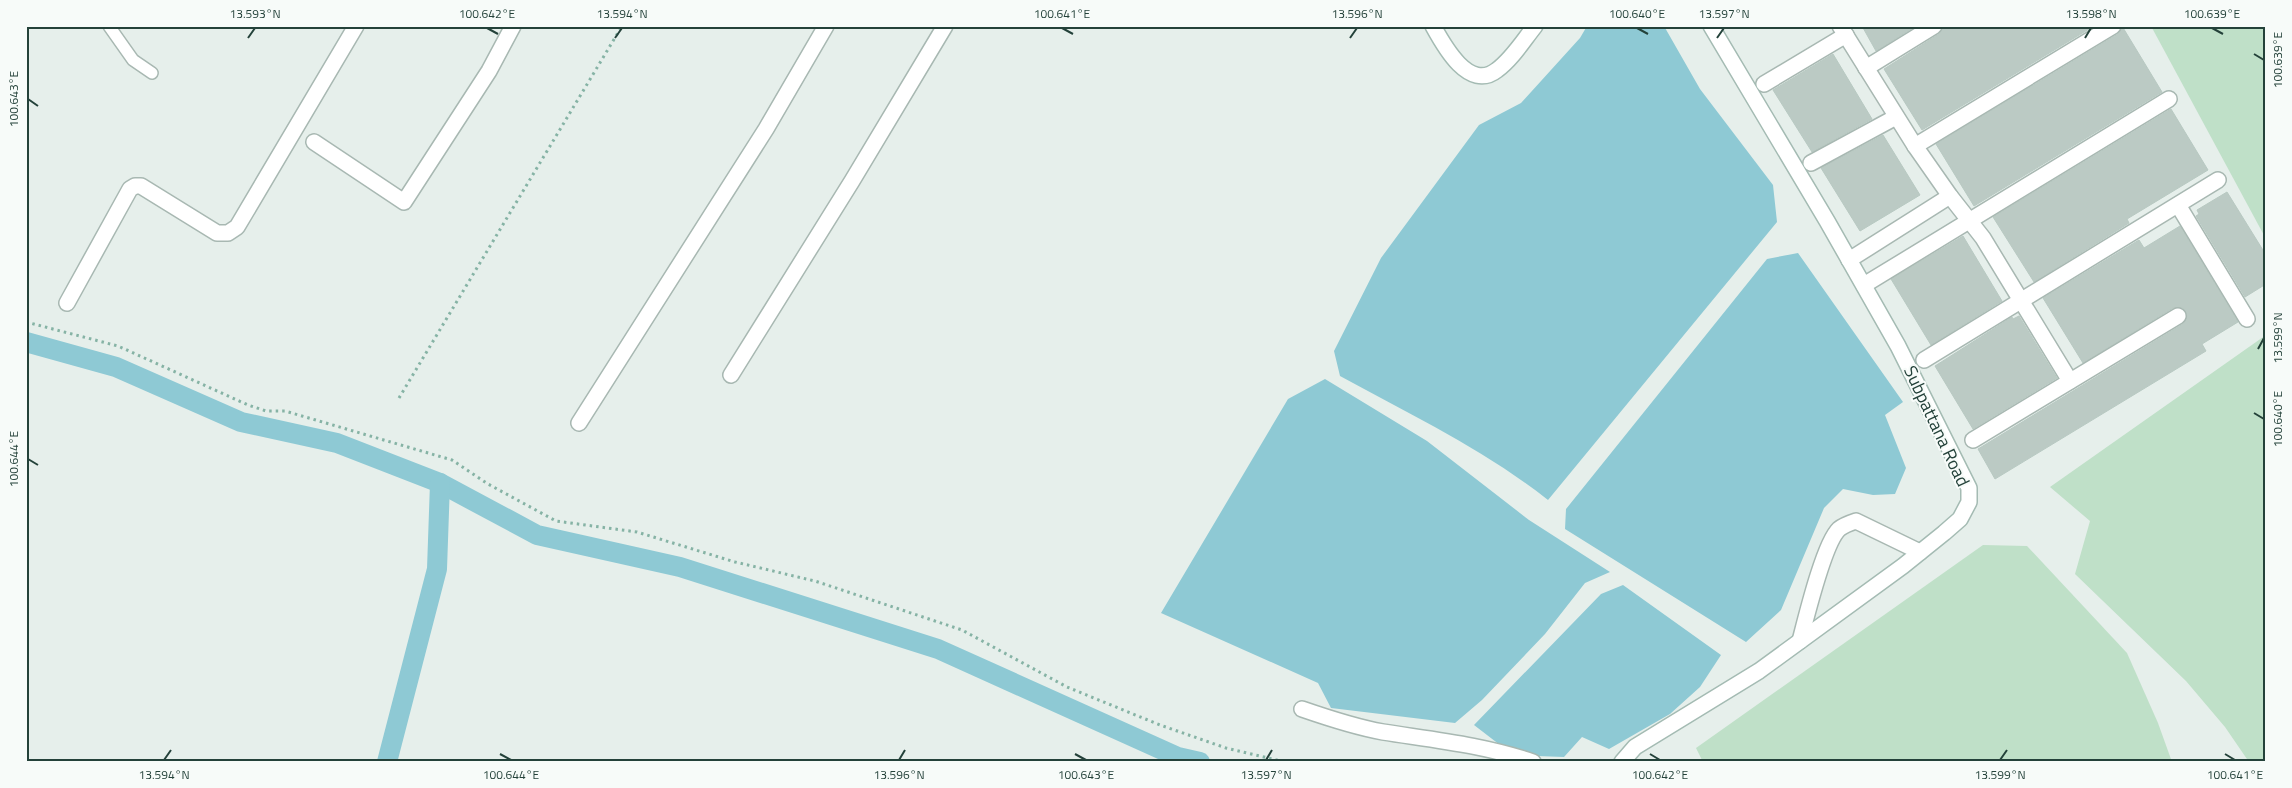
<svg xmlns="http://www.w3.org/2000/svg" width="2292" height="788" font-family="'Titillium Web',sans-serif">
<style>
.green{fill:#bfe0c8}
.water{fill:#8ec9d4}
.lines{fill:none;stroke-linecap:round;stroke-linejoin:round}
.canal{stroke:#8ec9d4;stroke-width:20}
.building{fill:#bbcac4;stroke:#b8c9c2}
.lane-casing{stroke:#a8b8b2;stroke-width:14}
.street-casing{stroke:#a8b8b2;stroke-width:18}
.secondary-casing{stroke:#a4bbb3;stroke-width:18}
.path{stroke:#86b3a5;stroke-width:3;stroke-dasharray:2.5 4;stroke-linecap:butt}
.lane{stroke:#fff;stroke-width:11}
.street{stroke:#fff;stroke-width:15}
.secondary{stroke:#fff;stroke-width:15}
.ticks{fill:none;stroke:#24423a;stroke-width:2}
.labels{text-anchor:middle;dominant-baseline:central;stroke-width:4;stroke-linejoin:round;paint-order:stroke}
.street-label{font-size:18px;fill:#24423a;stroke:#f7fbf9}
.neatline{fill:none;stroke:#24423a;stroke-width:2}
.ticks-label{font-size:12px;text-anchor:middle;fill:#24423a}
</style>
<rect width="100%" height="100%" fill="#e6efeb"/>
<g class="green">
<polygon points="2151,26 2266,26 2266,239"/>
<polygon points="2266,335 2266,762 2249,762 2225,727 2186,681 2075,574 2090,521 2050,487"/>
<polygon points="1983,545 2027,546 2127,653 2158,723 2172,762 1703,762 1696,748"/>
</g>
<g class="water">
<path d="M1587,26h77l36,63 73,96 4,37 -229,278c-63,-50 -137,-85 -208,-124l-6,-25 47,-93 98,-133 42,-22 59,-65z"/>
<polygon points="1798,253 1903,402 1885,415 1906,468 1895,494 1873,495 1843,489 1824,508 1781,610 1746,642 1565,529 1566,509 1767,259"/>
<polygon points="1325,379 1427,441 1529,520 1610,572 1585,583 1545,634 1482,700 1455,723 1331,708 1318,683 1161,613 1288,399"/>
<polygon points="1623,585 1721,655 1700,687 1670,714 1609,749 1582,737 1564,757 1513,755 1474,725 1601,594"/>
</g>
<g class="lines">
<g class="canal">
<polyline points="26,342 116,367 241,422 337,443 440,483 537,535 680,567 938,649 1178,757 1200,762"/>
<polyline points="387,762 437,569 440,483"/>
</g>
</g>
<g class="building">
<polygon points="1862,26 1916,26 1876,51"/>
<polygon points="1943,26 2094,26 1922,130 1884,69 1939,34"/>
<polygon points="2122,26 2162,92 1974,206 1936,144 2118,34"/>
<polygon points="1833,54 1872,119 1812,152 1773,90"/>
<polygon points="2171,109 2208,170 2127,219 2129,223 2034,282 1993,217"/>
<polygon points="1883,135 1920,195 1860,231 1821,168"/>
<polygon points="2227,192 2266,255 2266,284 2245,297 2196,216 2199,214 2197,210"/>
<polygon points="2180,226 2238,322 2202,344 2206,351 1995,479 1978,449 2183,324 2187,316 2183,308 2173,308 2083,363 2043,298 2139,240 2144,248"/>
<polygon points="1963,236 2002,301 1931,345 1891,279"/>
<polygon points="2019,316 2057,378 1973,429 1935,366 2012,317 2013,319"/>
</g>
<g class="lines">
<defs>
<polyline id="lane" points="109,26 133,60 152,73"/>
<g id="street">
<polyline points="1840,26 1915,146 1950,196 1983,238 2070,381"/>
<polyline points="1866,68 1934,26"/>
<polyline points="1764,84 1846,35"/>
<polyline points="314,142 404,202 489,71 513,26"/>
<polyline points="1915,146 2113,26"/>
<polyline points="1811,163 1896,117"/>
<polyline points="2178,205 2247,319"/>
<polyline points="1849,260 1950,196"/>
<polyline points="1864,285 2169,99"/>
<polyline points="67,303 130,189 135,186 141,186 217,233 228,233 237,227 356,26"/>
<polyline points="1924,360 2218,180"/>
<polyline points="731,375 852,181 945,26"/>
<polyline points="579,423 766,129 826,26"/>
<polyline points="1973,440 2178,316"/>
<path d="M1800,641c6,-23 24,-98 39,-112 5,-4 11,-6 17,-8l64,31"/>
<path d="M1302,709c26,9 53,18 81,23 51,8 101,13 150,30"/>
</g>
<g id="secondary">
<path d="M1433,26c11,20 36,66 64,44 15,-11 26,-29 38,-44"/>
<polyline points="1622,762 1635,747 1759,671 1903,566 1944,533 1960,519 1969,502 1969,488 1898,346 1827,221 1711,26"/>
</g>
</defs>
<use href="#lane" class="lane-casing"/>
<use href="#street" class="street-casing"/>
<use href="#secondary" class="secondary-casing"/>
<g class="path">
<polyline points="26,322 118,346 248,405 266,411 285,411 452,460 488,484 556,521 637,532 735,562 815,581 962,630 1067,687 1160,725 1226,748 1285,762"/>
<polyline points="399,398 622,26"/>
</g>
<use href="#lane" class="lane"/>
<use href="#street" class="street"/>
<use href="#secondary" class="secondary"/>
</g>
<path class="ticks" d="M487,28l11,6M1062,28l11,6M1637,28l11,6M2212,28l11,6M248,38l7,-10M615,38l7,-10M1350,38l7,-10M1717,38l7,-10M2085,38l6,-10M2254,54l10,6M28,99l10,7M2258,349l6,-11M2254,413l10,6M28,459l10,6M500,754l11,6M1075,754l11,6M1650,754l10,6M2225,754l10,6M164,760l7,-10M899,760l6,-10M1266,760l6,-10M2000,760l7,-10"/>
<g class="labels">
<g class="street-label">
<text transform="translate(1937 426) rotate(65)">Subpattana Road</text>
</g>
</g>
<rect width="2292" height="788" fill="none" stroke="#f7fbf9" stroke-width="55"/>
<rect x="28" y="28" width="2236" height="732" class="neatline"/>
<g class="ticks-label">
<text x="255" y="18">13.593°N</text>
<text x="487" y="18">100.642°E</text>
<text x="622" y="18">13.594°N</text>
<text x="1062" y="18">100.641°E</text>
<text x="1357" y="18">13.596°N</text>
<text x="1637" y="18">100.640°E</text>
<text x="1724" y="18">13.597°N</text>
<text x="2091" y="18">13.598°N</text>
<text x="2212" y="18">100.639°E</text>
<text transform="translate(2278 60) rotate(-90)" y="4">100.639°E</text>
<text transform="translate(14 99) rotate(-90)" y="4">100.643°E</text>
<text transform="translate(2278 338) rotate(-90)" y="4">13.599°N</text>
<text transform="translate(2278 419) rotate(-90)" y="4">100.640°E</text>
<text transform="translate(14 459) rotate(-90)" y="4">100.644°E</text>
<text x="164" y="779">13.594°N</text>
<text x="511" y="779">100.644°E</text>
<text x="899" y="779">13.596°N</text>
<text x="1086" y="779">100.643°E</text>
<text x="1266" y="779">13.597°N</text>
<text x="1660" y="779">100.642°E</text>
<text x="2000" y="779">13.599°N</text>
<text x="2235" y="779">100.641°E</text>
</g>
</svg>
